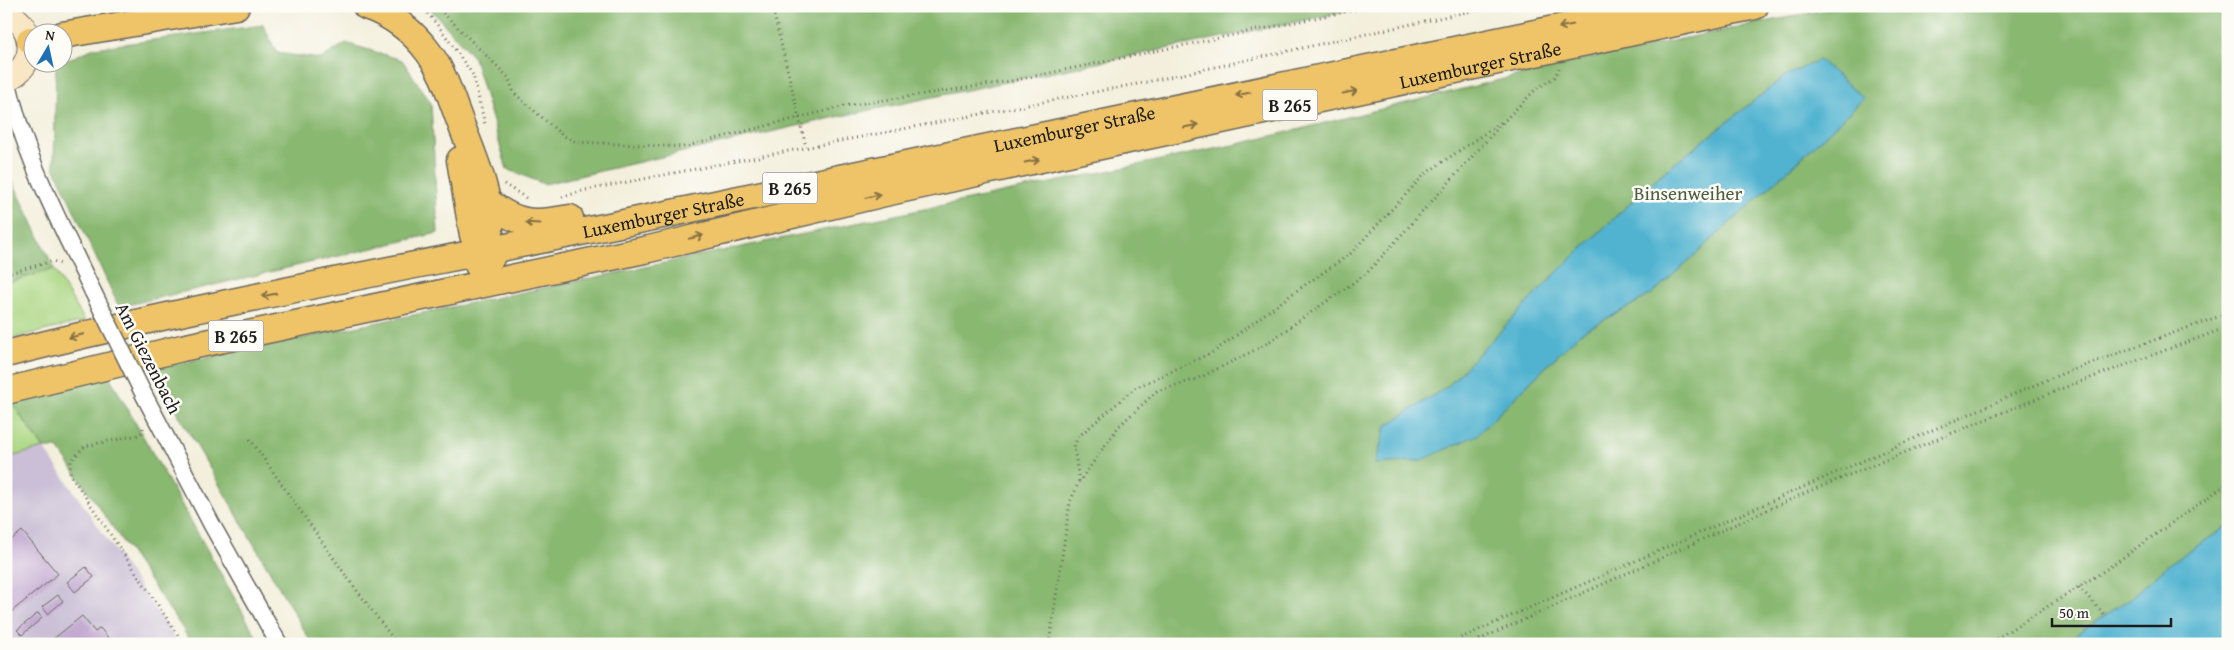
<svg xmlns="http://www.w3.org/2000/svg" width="2234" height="650" font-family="'Gentium Book Plus',serif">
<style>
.industrial{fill:#cabfd6}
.green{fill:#acd783;stroke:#647a50}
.forest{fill:#89b871;stroke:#526a46;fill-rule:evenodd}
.water{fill:#51b3d0;stroke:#366876}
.building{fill:#c3a8d1}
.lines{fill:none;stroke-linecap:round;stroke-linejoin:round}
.street-casing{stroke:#67665f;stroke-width:19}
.secondary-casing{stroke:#67665f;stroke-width:26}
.primary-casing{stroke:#67665f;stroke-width:29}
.path{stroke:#67665f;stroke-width:3;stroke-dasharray:1 4;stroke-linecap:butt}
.street{stroke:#fff;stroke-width:16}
.secondary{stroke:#f9e7c3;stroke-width:24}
.primary{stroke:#efc469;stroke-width:26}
.street-bridge-casing{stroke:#67665f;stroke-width:19;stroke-linecap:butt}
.street-bridge{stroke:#fff;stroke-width:16}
.oneway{stroke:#867042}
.labels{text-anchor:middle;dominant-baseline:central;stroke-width:5;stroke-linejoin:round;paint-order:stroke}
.shield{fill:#fdfcf7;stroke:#605f5e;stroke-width:1}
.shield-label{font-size:18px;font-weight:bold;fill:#1c1c1c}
.street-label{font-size:19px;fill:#1c1c1c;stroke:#fdfcf7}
.park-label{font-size:19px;fill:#4e5d40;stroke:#fdfcf7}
</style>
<rect width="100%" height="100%" fill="#fdfcf7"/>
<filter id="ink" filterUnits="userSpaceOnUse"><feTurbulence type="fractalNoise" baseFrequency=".02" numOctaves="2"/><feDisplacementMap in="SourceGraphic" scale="10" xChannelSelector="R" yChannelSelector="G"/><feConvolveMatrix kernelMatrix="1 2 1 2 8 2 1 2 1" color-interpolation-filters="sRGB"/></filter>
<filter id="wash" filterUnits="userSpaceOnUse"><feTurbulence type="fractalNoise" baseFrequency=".0096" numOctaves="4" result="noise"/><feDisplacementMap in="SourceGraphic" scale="20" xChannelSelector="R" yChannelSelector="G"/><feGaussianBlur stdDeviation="1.12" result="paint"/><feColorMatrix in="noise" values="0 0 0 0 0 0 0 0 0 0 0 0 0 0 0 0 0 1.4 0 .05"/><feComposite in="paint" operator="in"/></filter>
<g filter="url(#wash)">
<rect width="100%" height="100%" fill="#f3efdc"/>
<polygon class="industrial" points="44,448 179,644 6,644 6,458"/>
<g class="green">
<polygon points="54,269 85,321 6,340 6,283"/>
<polygon points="11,402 44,448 6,458 6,403"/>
</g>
<g class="forest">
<polygon points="428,6 1373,6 832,118 544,184 507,169 474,58"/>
<path d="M1844,6h384v520l-58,37 -39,35 -70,46h-1749l-160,-275 1091,-226 354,-87zM1785,76l79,22 -67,64 -145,132 -72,39 -103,102 -91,-9 62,-40 107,-112 103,-97z"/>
<polygon points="263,25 277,53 321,59 346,43 402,60 431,103 438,233 119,307 54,167 56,65 94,48"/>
<polygon points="6,167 54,269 6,283"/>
<polygon points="109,376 252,629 261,644 191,644 183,629 58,448 44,448 11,402"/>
</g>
<g class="water">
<polygon points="1819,60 1864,98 1797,162 1652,294 1580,333 1477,435 1420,461 1375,464 1386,426 1448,386 1555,274 1658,177 1785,76"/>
<polygon points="2228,526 2228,644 2061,644 2131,598 2170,563"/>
</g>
<g id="blocks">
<g class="building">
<polygon points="22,531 58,574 6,616 6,544"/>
<polygon points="86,567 94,577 75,592 67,582"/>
<polygon points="58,595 63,601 48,614 42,607"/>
<polygon points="38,613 42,618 22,635 17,630"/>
<polygon points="82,616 95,632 100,628 110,640 105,644 47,644"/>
</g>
</g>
</g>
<g filter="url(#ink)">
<use href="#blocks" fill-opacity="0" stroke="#67665f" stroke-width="1"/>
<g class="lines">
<defs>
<g id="street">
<path d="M7,79c17,78 52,141 86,213"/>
<polyline points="144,395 212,525 279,644"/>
</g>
<path id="secondary" d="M6,13c31,13 32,54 0,66"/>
<g id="primary">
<path d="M366,6c26,9 47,25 63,47 15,20 20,40 29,63 12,33 33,77 32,113 0,12 -5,26 -12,36"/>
<polyline points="62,35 236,6"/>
<polyline points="30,40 32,40"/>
<polyline points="460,160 473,235 478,246 491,258"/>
<path d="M487,201c30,24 46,24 83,17"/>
<path id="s1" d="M6,354c212,-54 428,-91 642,-136 339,-70 677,-144 1017,-212"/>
<path id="s2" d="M6,391l176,-43 467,-99 236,-56 234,-51 636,-136"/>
</g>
</defs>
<use href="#street" class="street-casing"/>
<use href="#secondary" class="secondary-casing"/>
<use href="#primary" class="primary-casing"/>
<g class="path">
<polyline points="421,6 440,28 473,75 485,124"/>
<polyline points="436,6 508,77 514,93 562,135 576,142 683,147 845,106 1011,81 1373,6"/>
<polyline points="772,6 806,147"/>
<polyline points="504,184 526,198"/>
<polyline points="562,197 586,190 1142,83 1494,6"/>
<polyline points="6,274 53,261 63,265"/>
<polyline points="143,428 143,431 139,435 85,446 71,461 70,474 184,644"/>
<polyline points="250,439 344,573 397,644"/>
<polyline points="1079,481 1074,447 1078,437 1135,388 1215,351 1292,294 1350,254 1425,174 1503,121"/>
<polyline points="2079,587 2105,615"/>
<polyline points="1049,644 1070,502 1079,482 1119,426 1157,391 1197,379 1263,346 1367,273 1507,118 1536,89 1555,77 1559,68"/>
<polyline points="1447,644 2051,378 2228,313"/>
<polyline points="1470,644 1805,493 2058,390 2228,327"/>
<polyline points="1988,644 2104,571 2228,483"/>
</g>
<use href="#street" class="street"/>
<use href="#secondary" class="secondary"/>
<use href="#primary" class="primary"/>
<defs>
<polyline id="street-bridge" points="93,292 144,395"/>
</defs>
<use href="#street-bridge" class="street-bridge-casing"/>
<use href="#street-bridge" class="street-bridge"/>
</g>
<defs><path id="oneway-shaft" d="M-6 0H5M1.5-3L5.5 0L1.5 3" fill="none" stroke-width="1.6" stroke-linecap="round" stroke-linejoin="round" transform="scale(1.25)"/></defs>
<g class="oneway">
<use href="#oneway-shaft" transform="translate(1566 26) rotate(169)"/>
<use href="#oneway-shaft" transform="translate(1350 92) rotate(-12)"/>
<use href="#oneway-shaft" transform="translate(1243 94) rotate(168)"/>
<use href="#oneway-shaft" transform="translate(1191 126) rotate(-12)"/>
<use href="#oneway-shaft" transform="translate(1032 161) rotate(-12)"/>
<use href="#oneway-shaft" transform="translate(873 196) rotate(-13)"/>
<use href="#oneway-shaft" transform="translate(533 223) rotate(-177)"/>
<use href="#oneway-shaft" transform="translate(696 237) rotate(-13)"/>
<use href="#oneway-shaft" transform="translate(269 295) rotate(169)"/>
<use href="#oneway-shaft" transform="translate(76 336) rotate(166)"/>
</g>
</g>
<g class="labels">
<g class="shield">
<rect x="1262.5" y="89.5" width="55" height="31" rx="4"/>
<rect x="762.5" y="172.5" width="55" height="31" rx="4"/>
<rect x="208.5" y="320.5" width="55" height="31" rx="4"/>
</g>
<g class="shield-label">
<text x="1290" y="105">B 265</text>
<text x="790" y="188">B 265</text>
<text x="236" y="336">B 265</text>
</g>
<g class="street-label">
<text stroke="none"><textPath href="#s2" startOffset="1510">Luxemburger Straße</textPath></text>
<text stroke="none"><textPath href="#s1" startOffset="1092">Luxemburger Straße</textPath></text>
<text stroke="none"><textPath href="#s1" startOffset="672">Luxemburger Straße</textPath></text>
<text transform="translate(149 358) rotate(63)">Am Giezenbach</text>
</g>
<g class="park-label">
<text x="1688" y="193">Binsenweiher</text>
</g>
</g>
<rect width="2234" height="650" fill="none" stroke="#fdfcf7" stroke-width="25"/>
<g transform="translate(48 48) rotate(9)"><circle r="24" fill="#fdfcf7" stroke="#a3a29f"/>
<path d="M0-4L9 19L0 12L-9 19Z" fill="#1f6fb2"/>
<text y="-8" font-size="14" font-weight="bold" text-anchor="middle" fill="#1c1c1c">N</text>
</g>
<path d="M2052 618v8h119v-8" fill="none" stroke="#1c1c1c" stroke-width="2.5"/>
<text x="2059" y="618" font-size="15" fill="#1c1c1c" stroke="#fdfcf7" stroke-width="4" paint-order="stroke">50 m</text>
</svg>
